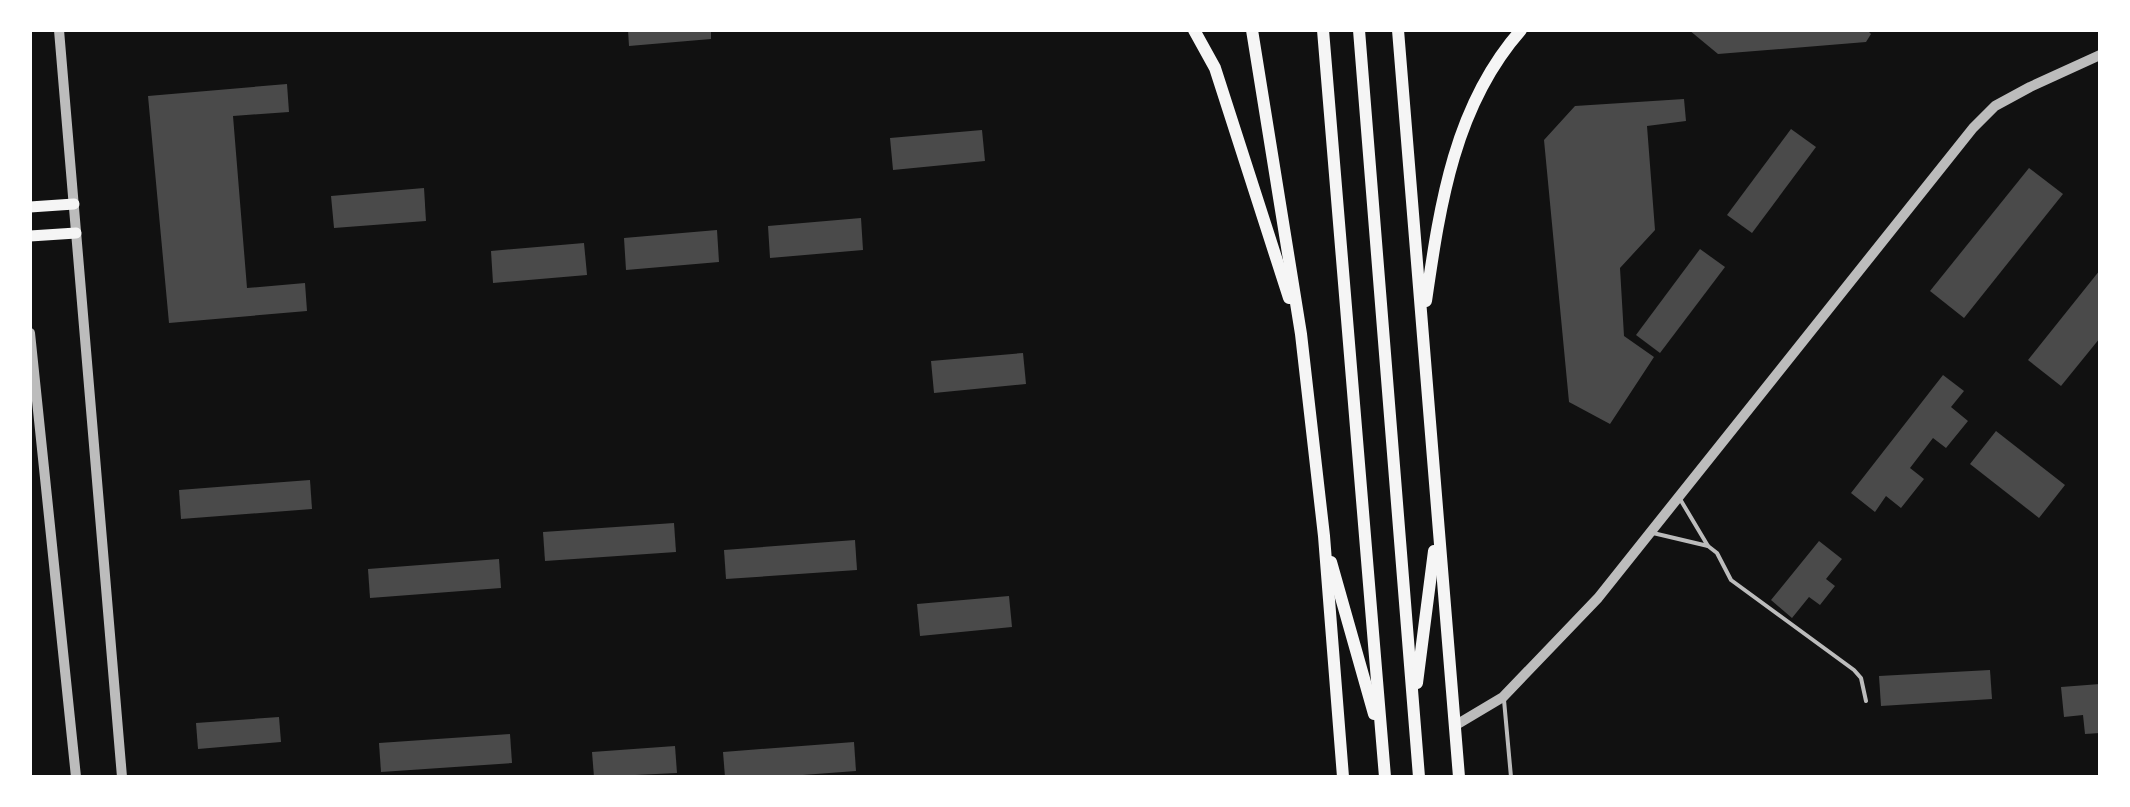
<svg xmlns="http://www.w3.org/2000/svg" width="2130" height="807" font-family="'Nunito Sans',sans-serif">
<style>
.building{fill:#4a4a4a}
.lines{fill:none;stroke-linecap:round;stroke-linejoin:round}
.service{stroke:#bcbcbc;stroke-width:4}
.tertiary{stroke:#bcbcbc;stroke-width:10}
.secondary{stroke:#f5f5f5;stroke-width:11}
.trunk{stroke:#f5f5f5;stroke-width:12}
</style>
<rect width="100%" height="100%" fill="#111"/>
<g class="building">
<polygon points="628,30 711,30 711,39 629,46"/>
<polygon points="1689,30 1867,30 1871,34 1866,42 1718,54"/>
<polygon points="287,84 289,112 233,116 247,288 305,283 307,311 169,323 148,96"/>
<polygon points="1684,99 1686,121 1647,126 1655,230 1620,268 1624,336 1654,357 1610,424 1569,402 1544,140 1575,106"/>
<polygon points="1791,129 1816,147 1752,233 1727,215"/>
<polygon points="982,130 985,161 893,170 890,138"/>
<polygon points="2029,168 2063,194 1964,318 1930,291"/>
<polygon points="424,188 426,221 334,228 331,196"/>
<polygon points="861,218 863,250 770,258 768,226"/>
<polygon points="717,230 719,262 626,270 624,238"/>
<polygon points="584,243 587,275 493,283 491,251"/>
<polygon points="1700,249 1725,267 1660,353 1636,335"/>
<polygon points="2100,270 2100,338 2061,386 2028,360"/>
<polygon points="1023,353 1026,384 934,393 931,361"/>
<polygon points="1943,375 1964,391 1951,407 1968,421 1946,448 1933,438 1910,468 1924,479 1901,508 1886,496 1875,512 1851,493"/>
<polygon points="1996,431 2065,485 2039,518 1970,464"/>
<polygon points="310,480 312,509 181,519 179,490"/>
<polygon points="674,523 676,552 545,561 543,532"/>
<polygon points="855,540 857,570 726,579 724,550"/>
<polygon points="1819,541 1842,559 1826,579 1835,586 1820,605 1809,597 1792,618 1771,600"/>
<polygon points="499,559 501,588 370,598 368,569"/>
<polygon points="1009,596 1012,627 920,636 917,604"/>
<polygon points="1990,670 1992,699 1881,706 1879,676"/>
<polygon points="2100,684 2100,733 2085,734 2083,715 2064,717 2061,687"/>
<polygon points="279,717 281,742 198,749 196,723"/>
<polygon points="510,734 512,763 381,772 379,743"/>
<polygon points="854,742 856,771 776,777 725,777 723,752"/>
<polygon points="675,746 677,773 594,777 592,752"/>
</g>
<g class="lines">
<g class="service">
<polyline points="1653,533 1708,546 1680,499"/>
<polyline points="1708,546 1717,553 1731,580 1854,670 1861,678 1866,701"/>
<polyline points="1504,700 1511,777"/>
</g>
<g class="tertiary">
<polyline points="59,30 122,777"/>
<polyline points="30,333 76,777"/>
<polyline points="1456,725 1503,697 1598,598 1973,128 1995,106 2030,87 2100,55"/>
</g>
<g class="secondary">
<polyline points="30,207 74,204"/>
<polyline points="30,236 76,233"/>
</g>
<g class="trunk">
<polyline points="1194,30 1215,68 1289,298"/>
<polyline points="1252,30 1301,334 1324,536 1343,777"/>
<polyline points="1323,30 1385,777"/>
<polyline points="1359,30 1419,777"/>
<polyline points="1398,30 1459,777"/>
<path d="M1426,301c14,-96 28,-195 95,-271"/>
<polyline points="1331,562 1374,714"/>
<polyline points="1417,683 1434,551"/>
</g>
</g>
<rect width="2130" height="807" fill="none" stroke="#ffffff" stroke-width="64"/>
</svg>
